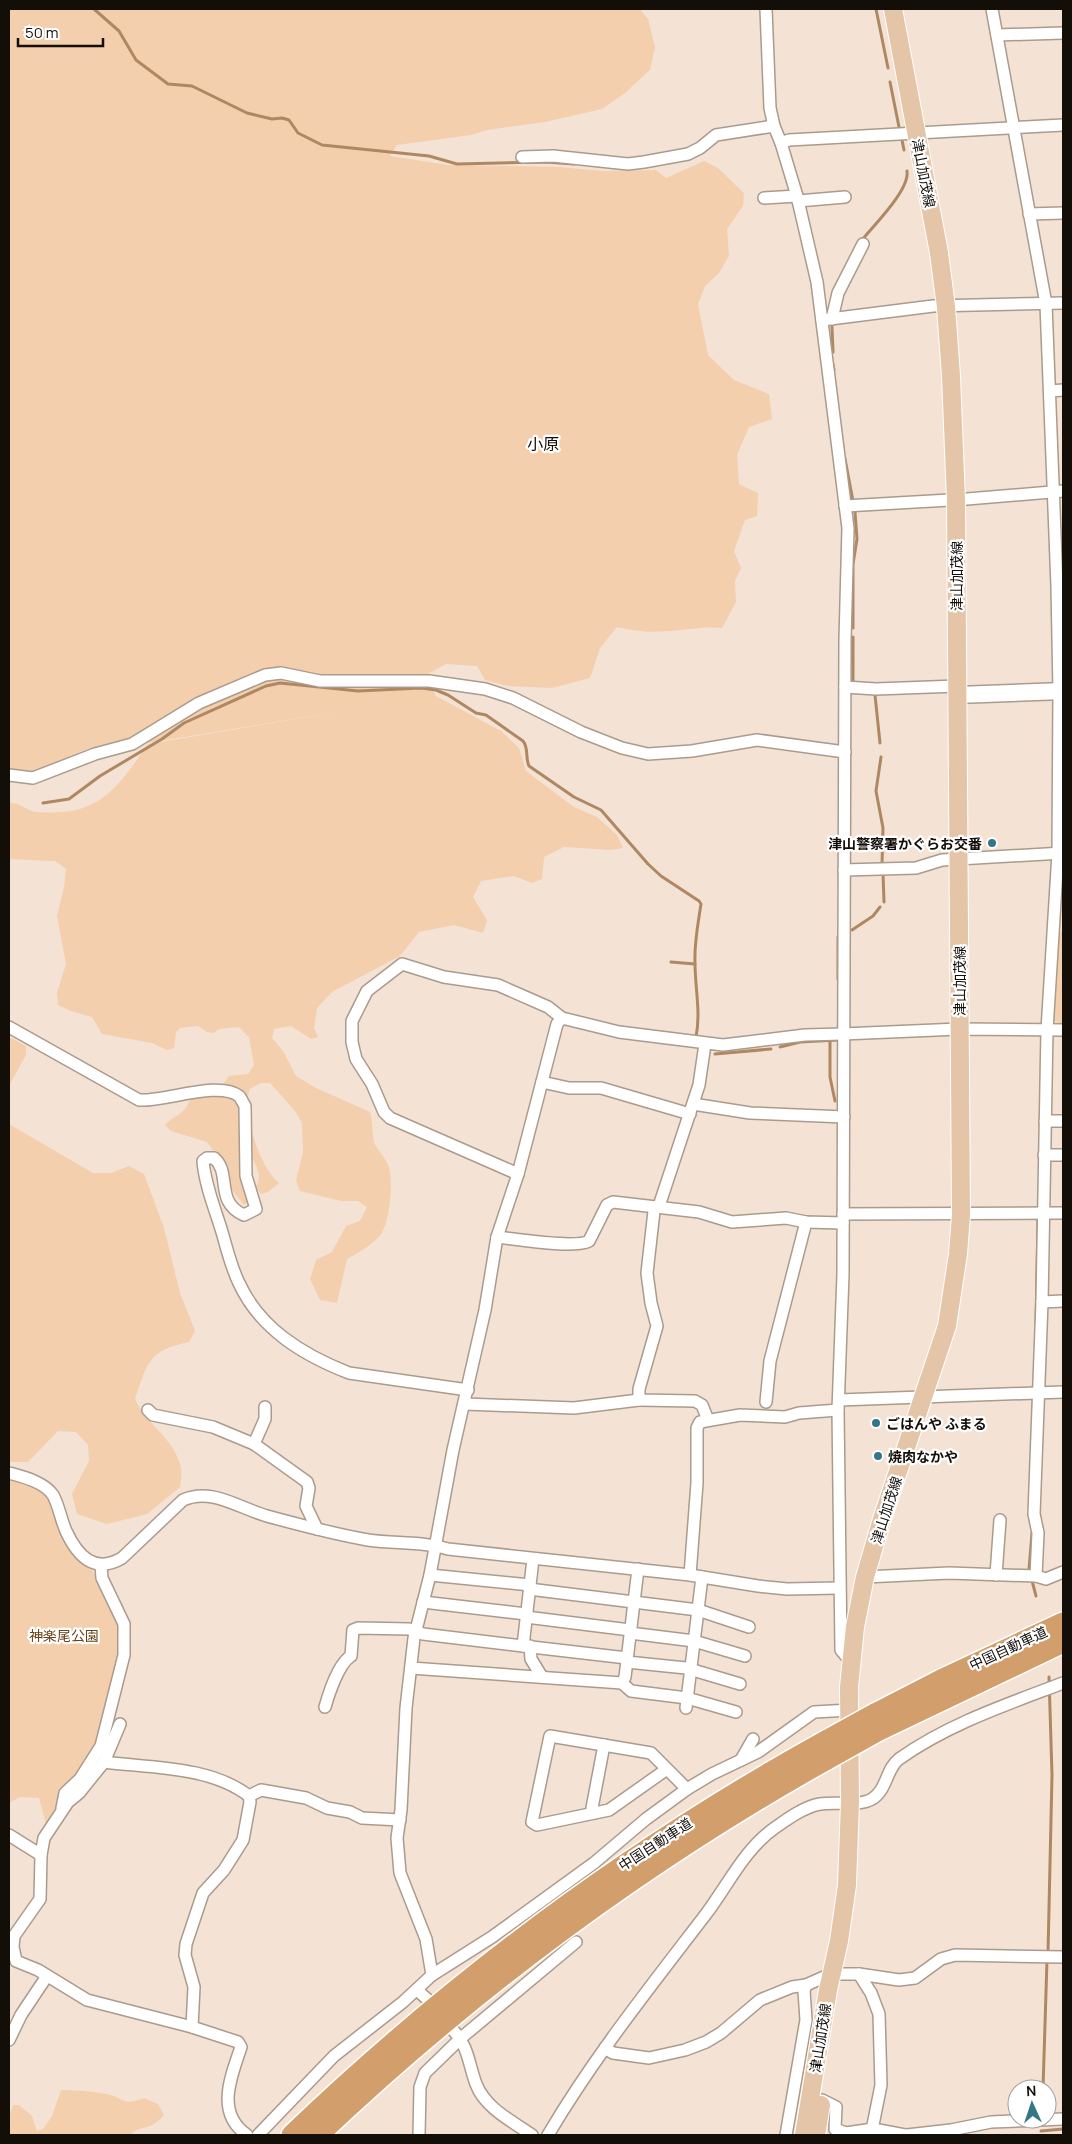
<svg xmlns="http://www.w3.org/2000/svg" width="1072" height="2144" font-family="Manrope,'Noto Sans JP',sans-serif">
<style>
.green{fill:#f3cfae}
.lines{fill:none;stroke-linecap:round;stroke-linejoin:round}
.stream{stroke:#af8863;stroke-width:3}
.street-casing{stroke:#aa9b8d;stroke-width:14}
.secondary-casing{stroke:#aa9b8d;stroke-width:19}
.primary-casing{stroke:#fff;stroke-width:20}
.highway-casing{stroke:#fff;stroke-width:24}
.street{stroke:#fff;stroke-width:11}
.secondary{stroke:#fff;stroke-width:16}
.primary{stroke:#e4c5a7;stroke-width:18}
.highway{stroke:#d29f6c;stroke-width:21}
.highway-bridge-casing{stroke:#fff;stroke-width:24;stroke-linecap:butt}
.highway-bridge{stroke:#d29f6c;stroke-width:21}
.poi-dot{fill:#337786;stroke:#fff;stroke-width:2}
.labels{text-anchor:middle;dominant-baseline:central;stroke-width:4.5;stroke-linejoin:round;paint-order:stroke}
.street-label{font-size:14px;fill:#140e09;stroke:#fff}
.poi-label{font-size:14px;font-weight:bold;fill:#140e09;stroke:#fff;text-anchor:start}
.park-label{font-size:14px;fill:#694114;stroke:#fff}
.quarter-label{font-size:16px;fill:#140e09;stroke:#fff}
</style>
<rect width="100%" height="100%" fill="#f4e3d4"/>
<g class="green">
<path d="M9,9h631l8,10 7,28 -5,23 -25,23 -23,16 -57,13 -58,8 -16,5 -74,10 -7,11 59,9 110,2 45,4 52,-1 10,8 38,-17 14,7 26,25 -1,13 -16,23 2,27 -10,17 -14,13 -7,18 10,51 26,25 35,14 3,25 -23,8 -12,28 2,29 19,9 -1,23 -12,4 -11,31 7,17 -6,13 1,21 -14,26c-20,-2 -34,2 -54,3 -17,2 -34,0 -51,-4l-17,21 -10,30 -38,10 -44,-2 -23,-6 -8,-14 -31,-2 -20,11 10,21 65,35 18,17 7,23 48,36 23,10 20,18 6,13 -12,2 -47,-3 -20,10 -2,22 -10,4 -18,-7 -33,5 -8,16 14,23 -4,13 -29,-8 -35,7 -19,24 -68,36 -15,16 -3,20 4,9 -7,2 -20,-13 -17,3 -2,9 11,13 13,25 20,12 54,24c3,10 2,20 4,30 3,8 11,15 14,23 6,14 2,56 -7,69 -7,10 -23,19 -34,25l-10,44 -17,-3 -10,-21 6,-19 16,-8 14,-26 14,-5 7,-14 -9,-6h-17l-41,-10 -4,-10 7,-29 -1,-29 -7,-12 -25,-28h-9l-11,6c-9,22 10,79 29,94l-11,9 -7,2 -5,-7c7,-12 0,-23 -7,-33l-1,48 -4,3 -12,-15 -14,-33 -11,-15 -36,-11 -6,-6c11,-12 18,-8 26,-27l27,-7 11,-15 19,-2 6,-9 -5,-28 -10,-10 -20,2 -5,4 -7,-1 -9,-6 -18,2 -4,4 -2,16 -7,2 -15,-7 -50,-9 -10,-17 -21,-6 -13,-6 -1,-12 9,-29 -9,-48 7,-29 2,-18 -11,-8 -46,-2v-56c11,-1 18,8 28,9 61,5 79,-22 111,-68l201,-34 -201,33 -8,-6 -53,12 -78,32z"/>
<polygon points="1063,930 1063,1024 1052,1021 1058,935"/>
<polygon points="9,1037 26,1046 26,1055 9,1086"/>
<path d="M9,1124l84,49h18l18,-7 15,8 20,54 16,65 15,38 -6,11c-41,9 -41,19 -54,57 11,25 41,41 46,69 1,6 0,13 -1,19l-33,27 -40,10 -30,-10 -5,-20 17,-33 -1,-16 -12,-13 -18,-1 -30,31h-19z"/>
<polygon points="9,1478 39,1488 49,1500 60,1530 94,1573 118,1622 120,1648 104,1734 53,1819 46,1824 39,1798 20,1797 9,1803"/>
<path d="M61,2090c15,0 30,1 45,4 18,3 16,13 38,4l14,6 6,11c-14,17 -23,9 -34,20h-121v-18l4,-12h6l13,11 5,15 6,-2 9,-13z"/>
</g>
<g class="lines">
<g class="stream">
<polyline points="94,9 119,31 136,60 168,84 192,86 247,113 272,119 282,118 289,120 298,133 322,145 429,156 457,164 546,162 574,164"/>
<polyline points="876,9 888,68"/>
<polyline points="890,82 899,127"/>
<polyline points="902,140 904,150"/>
<path d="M862,240c11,-14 48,-50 45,-69"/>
<polyline points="832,327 833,352"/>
<polyline points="833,365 834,370"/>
<polyline points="845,459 853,501"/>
<polyline points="853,628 853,564 857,539 855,512"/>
<polyline points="853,637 853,682"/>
<polyline points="875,695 880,743"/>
<polyline points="881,757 876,791 883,828 882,864"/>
<path d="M43,803l26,-4 31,-23 62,-37 22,-16 82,-37 14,-3 78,8 63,-3 15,2 12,5 28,18 10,2 37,26c6,7 2,17 6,25l45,31 27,13 47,54 13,12 38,25 2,3c-3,20 -7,39 -6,59 0,25 6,49 1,74"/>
<polyline points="883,873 884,902"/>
<polyline points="852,930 873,916 880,907"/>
<polyline points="838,937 838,979"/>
<polyline points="671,962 695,964"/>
<polyline points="830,1039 830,1077 835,1101"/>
<polyline points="780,1047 800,1042 838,1040"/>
<polyline points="715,1054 771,1049"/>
<polyline points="1036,1323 1038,1218"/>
<polyline points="1032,1533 1029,1569 1036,1596"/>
<polyline points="1048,1953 1052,1775 1049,1677"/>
<polyline points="1043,2089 1047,1960"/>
<polyline points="1041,2131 1063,2129"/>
</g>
<defs>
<g id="street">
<polyline points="766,9 770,108 774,126 781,143 797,196 817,282 848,528 845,640 843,1274 838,1410 841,1650 846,1656 851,1659"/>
<polyline points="992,9 1046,304 1057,586 1059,691 1058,853 1047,1030 1042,1302 1034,1514 1038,1533 1036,1576"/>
<polyline points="997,35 1063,33"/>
<polyline points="781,143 789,140 1063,125"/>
<polyline points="522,157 553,156 628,164 644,162 688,154 700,148 716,135 774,126"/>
<polyline points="764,198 797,196"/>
<polyline points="798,201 845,197"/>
<polyline points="1029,214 1063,213"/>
<polyline points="832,319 838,293 863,244"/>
<polyline points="822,320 933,306 1063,303"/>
<polyline points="1050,391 1063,390"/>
<polyline points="845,506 967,499 1063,491"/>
<polyline points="845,687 876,689 957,686"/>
<polyline points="9,775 33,778 95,754 132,744 199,703 265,675 281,673 320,681 429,681 485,689 513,698 581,732 622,748 648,754 692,751 757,740 845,752"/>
<polyline points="844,870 916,868 942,860 1063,853"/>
<path d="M9,1027l130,73c25,2 80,-20 100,-4 2,2 4,7 6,10l1,70 10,33 -12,6c-30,-13 -12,-42 -30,-57h-7l-4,3c2,24 12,48 19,71 5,17 9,35 17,51 21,46 64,72 110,90l119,17"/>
<polyline points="705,1044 699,1085 660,1203 654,1211 647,1273 651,1303 657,1326 639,1389 639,1400 695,1401 702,1405 708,1420"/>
<polyline points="542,1082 569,1088 601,1088 690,1114"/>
<polyline points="693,1104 750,1113 844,1117"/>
<polyline points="1045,1121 1063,1121"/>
<polyline points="1044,1155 1063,1155"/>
<polyline points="518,1174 390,1118 384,1112 372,1084 356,1059 352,1042 352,1021 367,991 402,964 444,977 498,985 548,1007 562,1018"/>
<polyline points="843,1214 1063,1213"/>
<path d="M497,1237c18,2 78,12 92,4l18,-36 6,-3 86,10 33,10 54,-4 20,4 37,1"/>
<polyline points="1042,1302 1063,1301"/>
<polyline points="839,1400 1063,1392"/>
<polyline points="766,1402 770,1361 806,1222"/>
<polyline points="465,1404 574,1408 639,1400"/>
<polyline points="148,1410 153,1415 213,1427 254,1444 307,1482 309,1488 306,1506 317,1529"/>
<polyline points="254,1444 265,1419 265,1407"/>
<path d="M9,1473c15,4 35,9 44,22 6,11 8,25 13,36 12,26 29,43 56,27l61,-58c28,-13 56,8 84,16 33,9 67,18 101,24 27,4 53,1 80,9l242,26 68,11 29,3 52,-1"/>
<polyline points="533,1559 523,1646 627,1658"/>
<polyline points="430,1575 530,1585"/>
<polyline points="690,1575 697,1483 697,1428 700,1422 740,1415 785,1417 799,1413 838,1410"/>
<polyline points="996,1575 1000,1520"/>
<polyline points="865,1577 949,1573 1036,1576 1046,1579 1063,1572"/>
<polyline points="529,1589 698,1610 749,1627"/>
<polyline points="423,1602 526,1614"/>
<polyline points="526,1617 630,1630"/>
<polyline points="630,1633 694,1641 745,1656"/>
<polyline points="530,1646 531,1659 542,1677"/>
<polyline points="627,1662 686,1668 740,1684"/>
<polyline points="411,1668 622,1683 625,1677 638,1569"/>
<polyline points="622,1683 631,1691 687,1698 736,1712"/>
<path d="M325,1707c4,-14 14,-44 26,-51l2,-26 5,-2 51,1 14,5 100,12"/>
<polyline points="686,1708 702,1577"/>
<path d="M120,1724l-16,38 -25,31 -11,9 -24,36 -3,17 -1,44 -26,37 -1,11 3,14 22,9 49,30 105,27 46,15 3,5c-10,30 -26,66 6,88"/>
<polyline points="741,1760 753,1739"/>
<path d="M104,1762c47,6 106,4 145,34l1,6 -7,38 -19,30 -21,23 -17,51 -1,11 9,32 -2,40"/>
<polyline points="667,1769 609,1810 537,1825 532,1822 550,1736 651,1753 687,1789"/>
<polyline points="249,1796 261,1790 306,1798 327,1808 350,1812 362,1818 400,1820"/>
<polyline points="62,1808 65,1793 80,1779 101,1746 124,1655 124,1624 102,1578 101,1566"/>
<polyline points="594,1813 592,1808 604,1745"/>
<polyline points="9,1835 41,1855"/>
<polyline points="859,1974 871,1993 879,2014 881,2085 871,2135"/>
<polyline points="432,1975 426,1939 400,1873 397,1838 401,1810 406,1708 414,1638 430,1575 453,1450 485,1310 497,1237 518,1174 557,1024 562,1018 619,1032 723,1045 805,1035 843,1034 959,1029 1063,1030"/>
<polyline points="417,1990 427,1999"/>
<path d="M452,2029c17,18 16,33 24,55 9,24 36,37 56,51"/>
<polyline points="9,2040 21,2015 47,1976"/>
<polyline points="605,2048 613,2053 649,2058 685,2050 706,2042 721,2033 760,2000 792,1987 806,1985 824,1977 840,1974 859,1974 899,1980 915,1978 941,1959 955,1955 1063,1957"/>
<polyline points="822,2100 836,2107 835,2129 846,2133 873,2129 905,2135"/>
<polyline points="258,2135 334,2056 403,2002 432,1975 492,1937 594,1863 646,1819 687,1789 712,1774 758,1752 814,1712 850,1710"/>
<polyline points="419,2135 420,2087 425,2073 461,2038 576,1942"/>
<path d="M548,2135c46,-78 103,-149 158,-221 22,-29 39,-66 70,-87 13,-9 28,-20 44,-23 16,-3 38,3 52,-5 15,-9 14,-30 27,-40 49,-35 109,-55 164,-76"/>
<polyline points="786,2135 806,2020 804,1991 806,1985"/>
<polyline points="907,2135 951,2130 991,2122 1063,2119"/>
</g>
<polyline id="secondary" points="957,695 1063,691"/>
<g id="primary">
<polyline points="804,2135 828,1990 839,1941 847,1885 850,1802 849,1687 855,1627 865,1577 882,1519 947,1326 958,1254 961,1215 956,500 951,376 946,307 939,253 893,9"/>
<polyline points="816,2135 821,2105"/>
</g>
<g id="highway">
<polyline points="875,1714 941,1680 1063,1623"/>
<polyline points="877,1731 1063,1642"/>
<path d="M292,2135c161,-154 338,-286 534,-394"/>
<path d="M318,2135c155,-147 322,-271 509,-376"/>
</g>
</defs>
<use href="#street" class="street-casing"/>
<use href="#secondary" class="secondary-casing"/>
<use href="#primary" class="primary-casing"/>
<use href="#highway" class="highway-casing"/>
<use href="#street" class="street"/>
<use href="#secondary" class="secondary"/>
<use href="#primary" class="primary"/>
<use href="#highway" class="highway"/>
<defs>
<g id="highway-bridge">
<polyline points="826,1741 875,1714"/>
<polyline points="827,1759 877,1731"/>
</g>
</defs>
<use href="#highway-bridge" class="highway-bridge-casing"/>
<use href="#highway-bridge" class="highway-bridge"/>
</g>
<g class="poi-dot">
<circle cx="992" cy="843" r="5"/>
<circle cx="876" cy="1423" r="5"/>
<circle cx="878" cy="1456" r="5"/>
</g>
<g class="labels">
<g class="street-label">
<text transform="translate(924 173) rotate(79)">津山加茂線</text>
<text transform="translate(956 576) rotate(-90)">津山加茂線</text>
<text transform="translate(959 981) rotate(-90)">津山加茂線</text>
<text transform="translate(886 1510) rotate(-72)">津山加茂線</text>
<text transform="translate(1008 1648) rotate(-25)">中国自動車道</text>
<text transform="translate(655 1844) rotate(-33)">中国自動車道</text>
<text transform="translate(820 2038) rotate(-81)">津山加茂線</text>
</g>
<g class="poi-label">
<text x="982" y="843" text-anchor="end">津山警察署かぐらお交番</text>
<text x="886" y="1423">ごはんや ふまる</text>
<text x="888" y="1456">焼肉なかや</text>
</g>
<g class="park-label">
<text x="64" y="1635">神楽尾公園</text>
</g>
<g class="quarter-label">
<text x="543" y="444">小原</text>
</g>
</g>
<rect width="1072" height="2144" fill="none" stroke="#140e09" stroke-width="20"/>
<g transform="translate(1032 2104) rotate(357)"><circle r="24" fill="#ffffff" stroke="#a19f9d"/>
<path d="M0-4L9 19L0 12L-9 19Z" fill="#337786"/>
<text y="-8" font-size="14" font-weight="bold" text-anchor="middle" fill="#140e09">N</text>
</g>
<path d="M18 38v8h85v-8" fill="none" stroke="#140e09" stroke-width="2.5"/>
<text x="25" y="38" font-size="15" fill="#140e09" stroke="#ffffff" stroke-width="4" paint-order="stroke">50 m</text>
</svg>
